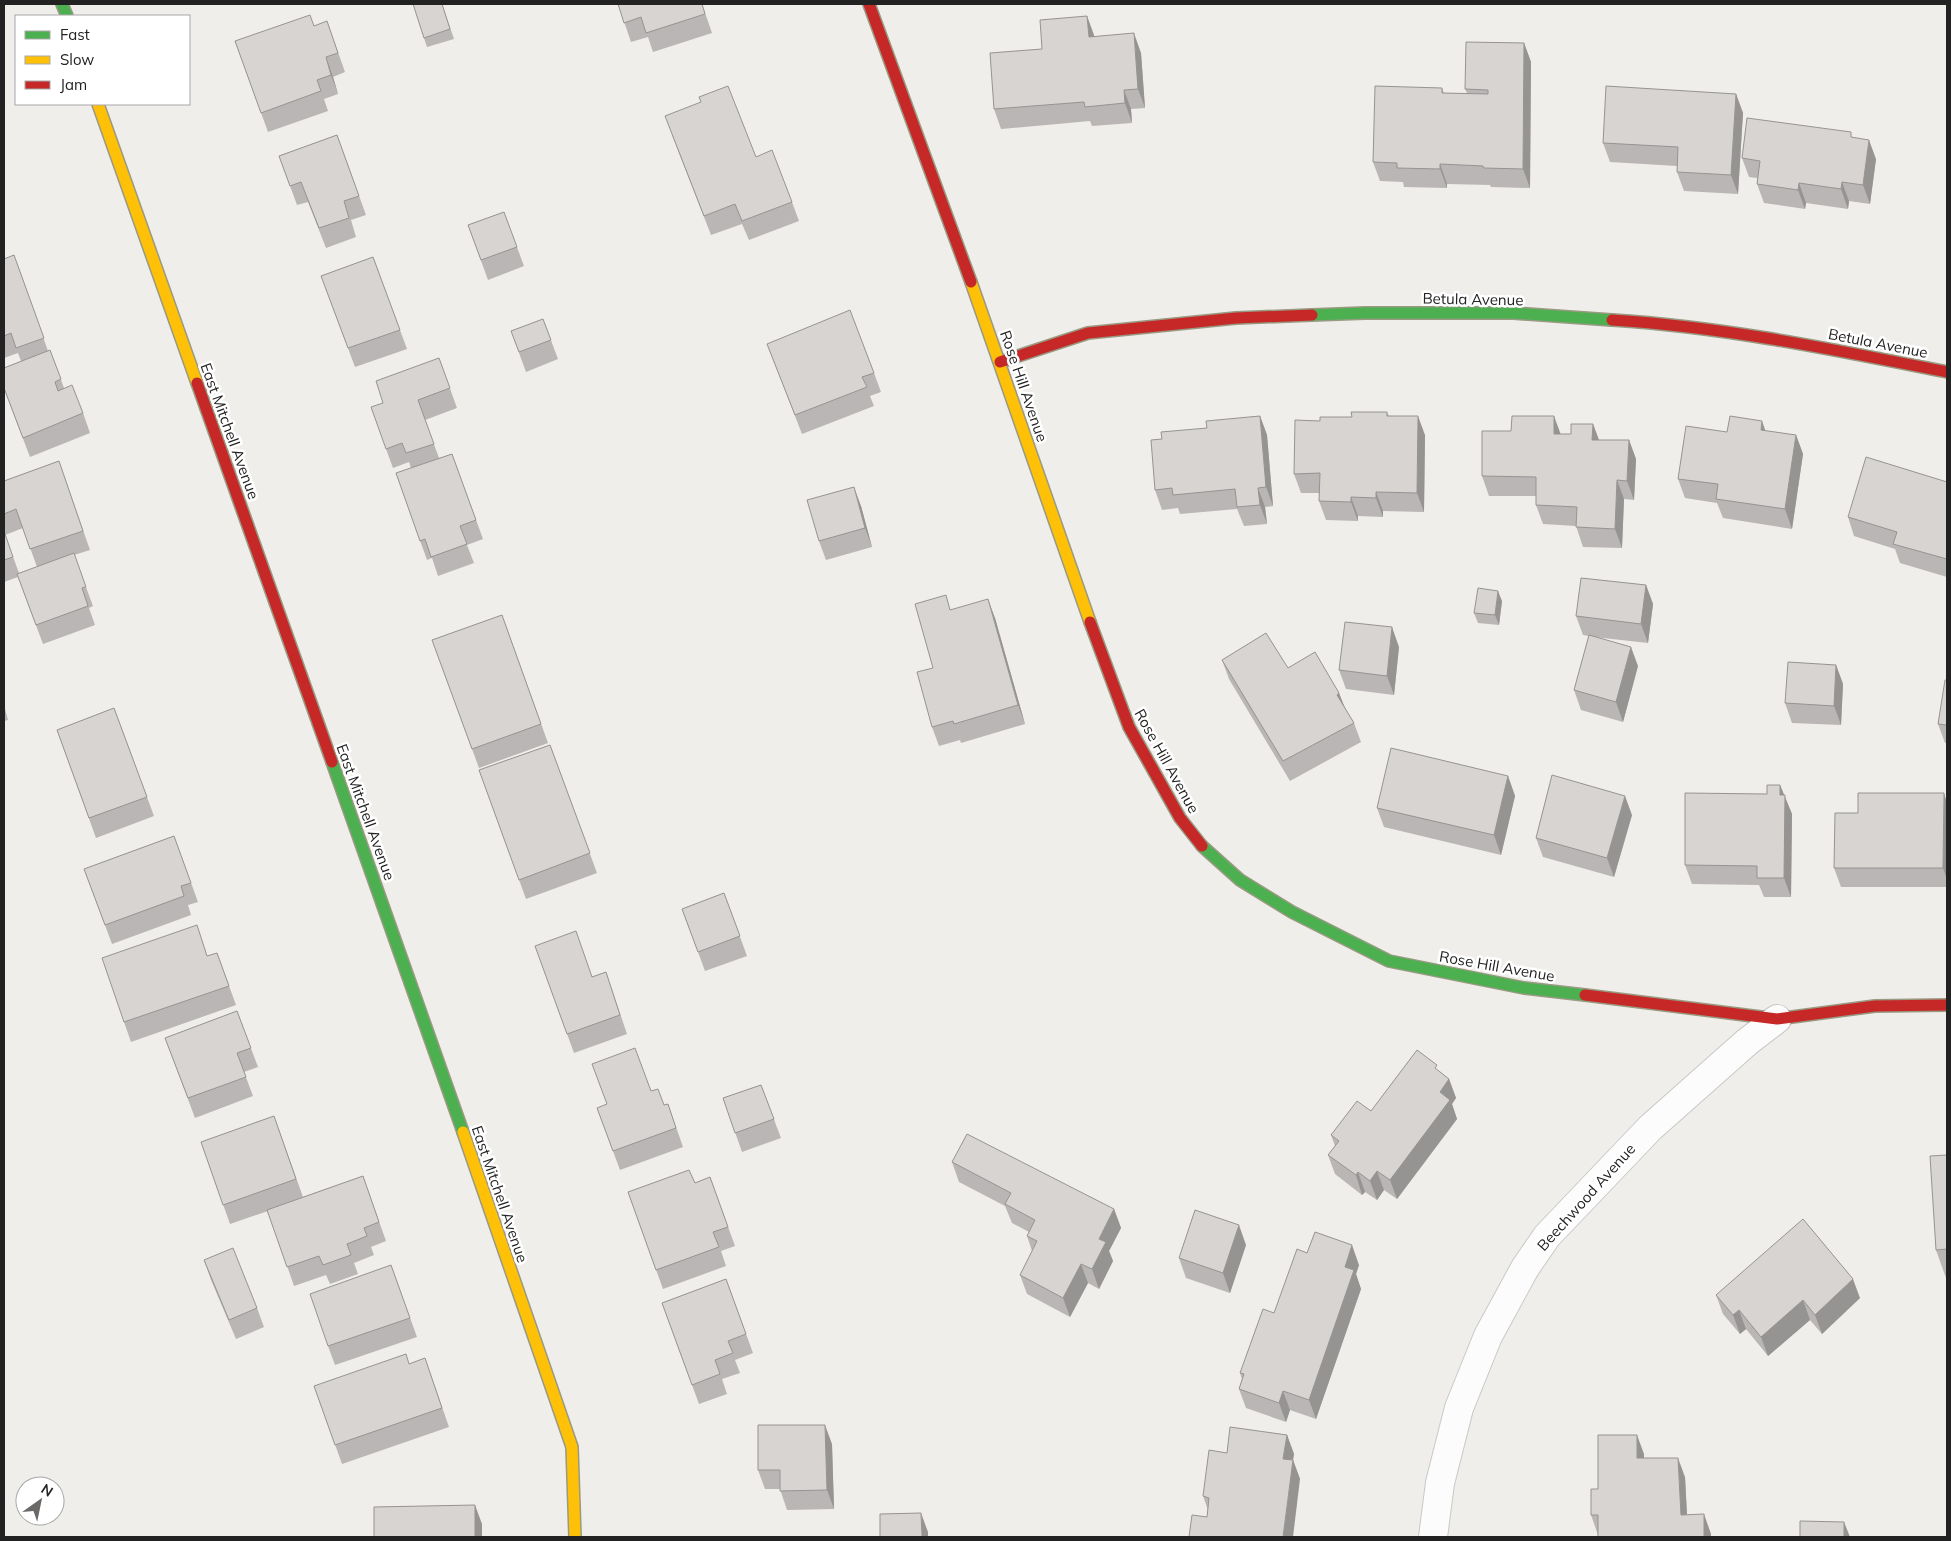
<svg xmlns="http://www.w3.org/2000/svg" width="1951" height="1541" font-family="Mulish,sans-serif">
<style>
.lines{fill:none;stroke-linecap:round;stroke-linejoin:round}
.street-casing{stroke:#c9c8c7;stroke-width:30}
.fast-casing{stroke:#999a82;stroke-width:14}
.slow-casing{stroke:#999a82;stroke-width:14}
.jam-casing{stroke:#999a82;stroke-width:14}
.street{stroke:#fdfcfc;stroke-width:28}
.fast{stroke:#4caf50;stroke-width:11}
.slow{stroke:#ffc107;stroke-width:11}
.jam{stroke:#c62828;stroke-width:11}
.wall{fill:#b9b6b5;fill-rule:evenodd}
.shaded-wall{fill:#969493}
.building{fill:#d7d4d2;stroke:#969493}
.labels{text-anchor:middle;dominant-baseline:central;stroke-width:5;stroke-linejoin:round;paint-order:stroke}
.street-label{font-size:15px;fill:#222;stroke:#fff}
</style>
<rect width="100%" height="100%" fill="#f0eeeb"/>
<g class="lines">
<defs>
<polyline id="street" points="1433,1537 1440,1483 1459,1408 1488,1336 1525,1268 1547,1236 1650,1128 1747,1042 1777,1019"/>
<g id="fast">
<polyline points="62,4 67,16"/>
<polyline points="1312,315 1365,313 1513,313 1612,320"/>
<polyline points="332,762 463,1132"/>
<polyline points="1202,846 1240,880 1292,912 1389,961 1524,988 1585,995"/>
</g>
<g id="slow">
<polyline points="98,104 197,383"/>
<polyline points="971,282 1090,622"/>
<polyline points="463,1132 572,1447 575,1537"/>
</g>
<g id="jam">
<polyline points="869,4 971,282"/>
<path d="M1612,320c113,7 224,30 335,52"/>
<polyline points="1000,362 1088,333 1236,318 1312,315"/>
<polyline points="197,383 332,762"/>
<polyline points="1090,622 1129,727 1180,818 1202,846"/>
<polyline points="1585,995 1777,1019 1875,1006 1947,1005"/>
</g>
</defs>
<use href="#street" class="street-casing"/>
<use href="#fast" class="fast-casing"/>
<use href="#slow" class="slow-casing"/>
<use href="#jam" class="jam-casing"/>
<use href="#street" class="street"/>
<use href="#fast" class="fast"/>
<use href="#slow" class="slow"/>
<use href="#jam" class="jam"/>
</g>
<g class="wall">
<polygon points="442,4 454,39 427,47 424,38"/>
<polygon points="618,4 702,4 712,33 653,52 648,37 631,42"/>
<polygon points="1087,16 1094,37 1141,53 1145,108 1131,109 1132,123 1092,126 1090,121 1001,129 994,109 1042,49"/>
<polygon points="327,21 345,72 333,77 338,94 324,99 328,111 268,132 235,41 314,26"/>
<polygon points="1524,43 1531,62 1530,188 1491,187 1490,185 1447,184 1447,188 1404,187 1403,182 1380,181 1373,162 1442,88 1444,93 1467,93 1465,89"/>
<polygon points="1736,94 1743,113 1738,194 1684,191 1677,172 1677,166 1610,162 1603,143"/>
<polygon points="337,135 366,215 351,220 356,237 326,248 308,202 297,205 279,156"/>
<polygon points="672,135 756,157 792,202 799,221 749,240 742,224 711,235"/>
<polygon points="1853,137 1876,159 1870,204 1849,201 1848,209 1806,203 1805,209 1764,203 1757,184 1757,178 1749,177 1742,158"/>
<polygon points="504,212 524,266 488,280 468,225"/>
<polygon points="14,255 48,351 50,350 64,388 83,413 90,433 30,457 4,389 4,368 21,361 18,353 4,358 4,259"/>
<polygon points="373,257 407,349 355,367 321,276"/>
<polygon points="543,319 558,359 526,372 511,331"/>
<polygon points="767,344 874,373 881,392 870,396 874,406 802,434"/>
<polygon points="439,358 457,408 425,420 439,458 452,454 483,539 467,545 474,563 438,576 432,558 427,560 396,473 411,468 409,462 393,468 386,449 383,403"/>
<polygon points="1387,412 1389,416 1425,435 1424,512 1383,511 1383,517 1358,516 1358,521 1326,520 1319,501 1319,493 1301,493 1294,474 1320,421"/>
<polygon points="1260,416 1267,435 1273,506 1265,507 1267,524 1244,526 1237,509 1180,514 1178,508 1162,510 1155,490 1162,439"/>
<polygon points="1593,424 1599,440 1629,440 1636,459 1634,500 1624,499 1622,548 1583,547 1576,526 1543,524 1536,505 1536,496 1489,496 1482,476 1561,434 1571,434"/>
<polygon points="1765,431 1796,435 1803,454 1792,529 1723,518 1717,503 1685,498 1678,479 1727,432"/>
<path d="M59,461l31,89 -16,5 19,51 -4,2 6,17 -52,19 -25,-67 -14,5v-101zM23,528l14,39 -18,6 -14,-38z"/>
<polygon points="1947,482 1947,577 1900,563 1895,549 1854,536 1848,517"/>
<polygon points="861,506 872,547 826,560 819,541"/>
<polygon points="1646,585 1653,604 1648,643 1594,637 1638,666 1623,722 1581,710 1574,690 1589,636 1583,635 1576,616"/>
<polygon points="1502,601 1499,625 1478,623 1474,613"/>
<polygon points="951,609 995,618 1025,724 961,743 960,740 939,746 932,727 933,668"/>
<polygon points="502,615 548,743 479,768 432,640"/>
<polygon points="1399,647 1394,695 1346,689 1339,670"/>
<polygon points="1222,660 1288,668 1339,693 1346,710 1354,723 1361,742 1290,781 1229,679"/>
<polygon points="1836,665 1843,684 1841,725 1792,723 1785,703"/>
<polygon points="1947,680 1947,743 1945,743 1938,724"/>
<polygon points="4,705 8,720 4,721"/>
<polygon points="114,708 154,816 96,838 57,730"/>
<polygon points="550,745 597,873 526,899 479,770"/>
<polygon points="1508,776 1515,796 1501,855 1384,827 1377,808"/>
<polygon points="1780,785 1792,814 1791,897 1764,897 1759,885 1692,884 1685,865 1767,794"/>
<polygon points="1947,803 1947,887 1841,887 1834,868"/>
<polygon points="1632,815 1614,877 1543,857 1536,838"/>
<polygon points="174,836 198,902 188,905 191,915 112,944 84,869"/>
<polygon points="724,893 747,956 705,971 682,909"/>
<polygon points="535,946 592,977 606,972 627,1034 574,1053"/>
<polygon points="217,953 236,1005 131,1042 124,1022 208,956"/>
<polygon points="237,1011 258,1067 244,1072 253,1096 195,1118 165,1038"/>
<polygon points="1439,1071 1449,1079 1456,1098 1452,1104 1457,1119 1397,1199 1384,1190 1377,1200 1365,1192 1362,1195 1335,1174 1328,1155 1335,1146 1331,1135"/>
<polygon points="761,1085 781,1138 742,1152 723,1098"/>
<polygon points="651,1091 664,1105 668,1104 683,1147 620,1170 597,1108"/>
<polygon points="274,1116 303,1197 363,1176 386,1241 371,1247 374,1255 354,1263 358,1274 330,1284 326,1275 294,1286 268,1211 230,1224 201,1142"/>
<polygon points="1947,1155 1947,1278 1946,1278 1936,1250"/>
<polygon points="952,1162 1114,1209 1121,1228 1109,1251 1113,1261 1099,1289 1088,1283 1070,1317 1027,1294 1020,1275 1032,1251 1027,1236 1029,1232 1012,1223 1005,1206 959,1182"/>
<polygon points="710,1177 735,1246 721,1251 726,1266 663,1289 628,1192 695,1183"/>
<polygon points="1246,1245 1230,1293 1186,1278 1179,1258"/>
<polygon points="1307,1253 1359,1265 1356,1274 1361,1289 1316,1419 1290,1410 1286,1422 1246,1408 1239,1389 1242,1379 1240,1373"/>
<polygon points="204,1260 257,1308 264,1327 236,1339 211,1280"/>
<polygon points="391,1265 417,1337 335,1365 328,1346"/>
<polygon points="726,1279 753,1353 735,1360 740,1373 722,1379 727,1394 699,1404 662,1303"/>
<polygon points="1716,1295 1860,1298 1822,1334 1810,1320 1768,1356 1746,1329 1740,1334 1723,1314"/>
<polygon points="425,1358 449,1427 342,1464 314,1386 409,1364"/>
<polygon points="1287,1435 1294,1454 1293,1460 1300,1479 1207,1517 1208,1510 1203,1496 1227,1453"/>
<polygon points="832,1444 834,1509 787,1510 780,1489 765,1489 758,1470"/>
<polygon points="1644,1454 1644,1458 1685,1477 1687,1515 1711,1534 1711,1537 1598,1537 1598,1535 1591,1515 1598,1489"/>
</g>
<g class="shaded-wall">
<polygon points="1087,16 1094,35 1096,56 1089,37"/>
<polygon points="1134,33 1141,53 1145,108 1138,89"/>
<polygon points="1524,43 1531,62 1530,188 1523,169"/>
<polygon points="326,57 333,77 338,94 331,75"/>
<polygon points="1124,90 1131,109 1132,123 1125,103"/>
<polygon points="1736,94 1743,113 1738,194 1731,175"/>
<polygon points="1869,140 1876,159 1870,204 1863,185"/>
<polygon points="1440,164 1447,184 1447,188 1440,169"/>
<polygon points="1842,182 1849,201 1848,209 1841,189"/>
<polygon points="1799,183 1806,203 1805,209 1798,190"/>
<polygon points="1260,416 1267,435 1273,506 1266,487"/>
<polygon points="1418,416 1425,435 1424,512 1417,493"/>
<polygon points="1554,416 1561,435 1554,434"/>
<polygon points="1762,421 1769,441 1761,430"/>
<polygon points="1593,424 1600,443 1592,440"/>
<polygon points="1796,435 1803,454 1792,529 1785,509"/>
<polygon points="1629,440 1636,459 1634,500 1627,481"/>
<polygon points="1617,480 1624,499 1622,548 1615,529"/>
<polygon points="854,487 861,506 872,547 865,528"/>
<polygon points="1258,488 1265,507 1267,524 1260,505"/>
<polygon points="1376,492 1383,511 1383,517 1376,498"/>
<polygon points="1351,497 1358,516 1358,521 1351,502"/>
<polygon points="1646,585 1653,604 1648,643 1641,624"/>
<polygon points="1498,591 1502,601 1499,625 1495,615"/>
<polygon points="988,599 995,618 1025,724 1018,705"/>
<polygon points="1392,627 1399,647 1394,695 1387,676"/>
<polygon points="1631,647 1638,666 1623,722 1616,702"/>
<polygon points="1836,665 1843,684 1841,725 1834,706"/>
<polygon points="1339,693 1346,712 1337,695"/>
<polygon points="1508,776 1515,796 1501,855 1494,835"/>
<polygon points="1780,785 1792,814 1791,897 1784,878 1780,795"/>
<polygon points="1944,793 1947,803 1947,880 1943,868"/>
<polygon points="1625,796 1632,815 1614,877 1607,858"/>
<polygon points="1449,1079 1456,1098 1452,1104 1457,1119 1397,1199 1390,1180 1440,1092"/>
<polygon points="1377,1171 1384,1190 1377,1200 1370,1181"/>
<polygon points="1358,1172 1365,1192 1362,1195 1356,1175"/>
<polygon points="1114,1209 1121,1228 1109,1251 1113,1261 1099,1289 1092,1269 1099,1239"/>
<polygon points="1239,1225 1246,1245 1230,1293 1223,1273"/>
<polygon points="1352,1245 1359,1265 1356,1274 1361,1289 1316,1419 1309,1400 1345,1267"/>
<polygon points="1081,1264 1088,1283 1070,1317 1063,1298"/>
<polygon points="1853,1279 1860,1298 1822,1334 1815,1315"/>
<polygon points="1803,1300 1810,1320 1768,1356 1761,1337"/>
<polygon points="1739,1310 1746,1329 1740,1334 1733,1315"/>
<polygon points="1283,1391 1290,1410 1286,1422 1279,1403"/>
<polygon points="825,1425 832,1444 834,1509 827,1490"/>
<polygon points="1287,1435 1294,1454 1290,1478 1283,1459"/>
<polygon points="1637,1435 1644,1454 1644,1477 1637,1458"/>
<polygon points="1678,1458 1685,1477 1688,1534 1681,1515"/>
<polygon points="1293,1460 1300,1479 1293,1537 1283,1537"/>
<polygon points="475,1505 482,1524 482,1537 475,1537"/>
<polygon points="921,1513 928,1532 928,1537 922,1537"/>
<polygon points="1704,1514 1711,1534 1711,1537 1704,1537"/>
<polygon points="1844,1522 1850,1537 1844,1537"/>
</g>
<g class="building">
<polygon points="413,4 442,4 450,29 424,38"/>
<polygon points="618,4 702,4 705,14 646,33 641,17 624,23"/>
<polygon points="310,15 314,26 327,21 338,53 326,57 331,75 317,80 321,91 261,113 235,41"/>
<polygon points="1087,16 1089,37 1134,33 1138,89 1124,90 1125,103 1085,107 1084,102 994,109 990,53 1042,49 1040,20"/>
<polygon points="1466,42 1524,43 1523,169 1484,168 1483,166 1440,164 1440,169 1397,168 1397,163 1373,162 1375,86 1442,88 1442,93 1488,94 1488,90 1465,89"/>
<polygon points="728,86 756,157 772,150 792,202 742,221 735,204 704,216 665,116 701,102 699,97"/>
<polygon points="1606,86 1736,94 1731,175 1677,172 1678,147 1603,143"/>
<polygon points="1747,118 1851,132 1851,137 1869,140 1863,185 1842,182 1841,189 1799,183 1798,190 1757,184 1760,161 1742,158"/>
<polygon points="337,135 359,196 344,201 349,218 319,228 301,182 290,186 279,156"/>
<polygon points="504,212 517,247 481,260 468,225"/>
<polygon points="14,255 44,338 16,348 11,333 4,336 4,259"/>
<polygon points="373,257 400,330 348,348 321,276"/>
<polygon points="850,310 874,373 862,377 867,387 795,415 767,344"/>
<polygon points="543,319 551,340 519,352 511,331"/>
<polygon points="50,350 61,379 55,382 58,391 72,385 83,413 23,438 4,388 4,368"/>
<polygon points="439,358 450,388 418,400 434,444 406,453 402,443 386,449 371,407 383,403 376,381"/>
<polygon points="1351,412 1387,412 1387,416 1418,416 1417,493 1376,492 1376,498 1351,497 1351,502 1319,501 1320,473 1294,474 1295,420 1320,421 1320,417 1352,417"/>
<polygon points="1260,416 1266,487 1258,488 1260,505 1237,507 1235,489 1173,495 1172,488 1155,490 1151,440 1162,439 1161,432 1207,428 1206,421"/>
<polygon points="1512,416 1554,416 1554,434 1571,434 1571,424 1593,424 1592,440 1629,440 1627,481 1617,480 1615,529 1576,527 1577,507 1536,505 1536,477 1482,476 1482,431 1511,431"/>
<polygon points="1730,416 1762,421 1761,430 1796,435 1785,509 1716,499 1718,484 1678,479 1686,426 1727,432"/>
<polygon points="452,454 476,520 460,526 467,544 431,557 425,539 420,541 396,473"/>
<polygon points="1866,457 1947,482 1947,559 1893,544 1897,532 1848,517"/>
<polygon points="59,461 83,531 30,549 16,509 4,514 4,481"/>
<polygon points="854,487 865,528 819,541 807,500"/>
<polygon points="4,531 13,557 4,560"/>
<polygon points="74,553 86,587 82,588 88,606 36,625 17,574"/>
<polygon points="1581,578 1646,585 1641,624 1576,616"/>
<polygon points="1478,588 1498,591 1495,615 1474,613"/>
<polygon points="946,595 950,610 988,599 1018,705 954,724 953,721 932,727 917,672 933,668 915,604"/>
<polygon points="502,615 541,724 472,749 432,640"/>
<polygon points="1345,622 1392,627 1387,676 1339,670"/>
<polygon points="1266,633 1288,668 1315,652 1339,693 1337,695 1354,723 1283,761 1222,660"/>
<polygon points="1589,635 1631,647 1616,702 1574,690"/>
<polygon points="1788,662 1836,665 1834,706 1785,703"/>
<polygon points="1945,680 1947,680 1947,725 1938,724"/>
<polygon points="114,708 147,797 89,818 57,730"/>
<polygon points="550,745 590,853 519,880 479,770"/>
<polygon points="1391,748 1508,776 1494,835 1377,808"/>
<polygon points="1552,775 1625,796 1607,858 1536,838"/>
<polygon points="1767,785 1780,785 1780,795 1785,795 1784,878 1757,878 1757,866 1685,865 1685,793 1767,794"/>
<polygon points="1858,793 1944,793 1943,868 1834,868 1835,813 1858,813"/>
<polygon points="174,836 191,883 181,886 184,896 105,925 84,869"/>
<polygon points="724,893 740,936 698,952 682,909"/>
<polygon points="197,925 207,956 217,953 229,986 124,1022 102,958"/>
<polygon points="576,931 592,977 606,972 620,1015 567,1034 535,946"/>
<polygon points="237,1011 251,1048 237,1053 246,1077 188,1098 165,1038"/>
<polygon points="635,1048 651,1091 658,1089 664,1105 668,1104 676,1128 613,1151 597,1108 607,1104 592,1064"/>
<polygon points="1417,1050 1437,1065 1435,1068 1449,1079 1440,1092 1450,1100 1390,1180 1377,1171 1370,1181 1358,1172 1356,1175 1328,1155 1339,1141 1331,1135 1357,1101 1371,1111"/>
<polygon points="761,1085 774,1119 735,1133 723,1098"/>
<polygon points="274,1116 296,1179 223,1205 201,1142"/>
<polygon points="967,1134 1114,1209 1099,1239 1106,1242 1092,1269 1081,1264 1063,1298 1020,1275 1037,1241 1027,1236 1035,1220 1005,1204 1011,1193 952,1162"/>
<polygon points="1947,1155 1947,1249 1936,1250 1930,1156"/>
<polygon points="689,1170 695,1183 710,1177 728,1227 713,1232 719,1247 656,1270 628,1192"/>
<polygon points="363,1176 379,1222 364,1228 367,1236 347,1244 351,1255 323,1265 319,1256 287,1267 267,1210"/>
<polygon points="1195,1210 1239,1225 1223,1273 1179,1258"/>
<polygon points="1803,1219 1853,1279 1815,1315 1803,1300 1761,1337 1739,1310 1733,1315 1716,1295"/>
<polygon points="1315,1232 1352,1245 1345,1267 1354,1270 1309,1400 1283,1391 1279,1403 1239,1389 1244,1374 1240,1373 1263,1309 1274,1313 1297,1249 1307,1253"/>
<polygon points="233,1248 257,1308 229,1320 204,1260"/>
<polygon points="391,1265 410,1318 328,1346 310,1294"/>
<polygon points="726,1279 746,1334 728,1341 733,1353 715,1360 720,1374 692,1385 662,1303"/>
<polygon points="406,1354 409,1364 425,1358 442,1408 335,1445 314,1386"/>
<polygon points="758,1425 825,1425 827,1490 780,1491 780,1470 758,1470"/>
<polygon points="1230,1427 1287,1435 1283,1459 1293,1460 1283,1537 1189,1537 1192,1515 1207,1517 1209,1498 1203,1496 1209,1450 1227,1453"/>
<polygon points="1598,1435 1637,1435 1637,1458 1678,1458 1681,1515 1704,1514 1704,1537 1598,1537 1598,1515 1591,1515 1591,1489 1598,1489"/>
<polygon points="475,1505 475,1537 374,1537 374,1507"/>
<polygon points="921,1513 922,1537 880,1537 880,1514"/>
<polygon points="1800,1521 1844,1522 1844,1537 1800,1537"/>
</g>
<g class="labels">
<g class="street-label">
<text transform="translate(1473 299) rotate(1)">Betula Avenue</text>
<text transform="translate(1878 343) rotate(11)">Betula Avenue</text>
<text transform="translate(1024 386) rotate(71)">Rose Hill Avenue</text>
<text transform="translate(230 431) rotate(70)">East Mitchell Avenue</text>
<text transform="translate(1167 761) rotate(61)">Rose Hill Avenue</text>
<text transform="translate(366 812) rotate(70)">East Mitchell Avenue</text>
<text transform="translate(1497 966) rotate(10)">Rose Hill Avenue</text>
<text transform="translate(500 1194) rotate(71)">East Mitchell Avenue</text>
<text transform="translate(1586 1197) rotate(-48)">Beechwood Avenue</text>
</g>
</g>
<rect width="1951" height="1541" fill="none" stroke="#222222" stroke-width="10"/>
<rect x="15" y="15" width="175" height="90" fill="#ffffff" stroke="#a7a7a7"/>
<rect x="25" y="31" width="25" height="8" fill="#4caf50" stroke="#a7a7a7"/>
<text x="60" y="40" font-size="15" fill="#222222">Fast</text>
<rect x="25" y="56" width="25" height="8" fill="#ffc107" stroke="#a7a7a7"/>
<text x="60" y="65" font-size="15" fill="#222222">Slow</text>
<rect x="25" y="81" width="25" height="8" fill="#c62828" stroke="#a7a7a7"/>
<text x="60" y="90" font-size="15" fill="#222222">Jam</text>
<g transform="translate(40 1501) rotate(33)"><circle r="24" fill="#ffffff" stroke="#a7a7a7"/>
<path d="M0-4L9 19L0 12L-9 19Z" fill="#6a6968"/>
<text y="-8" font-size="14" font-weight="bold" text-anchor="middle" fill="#222222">N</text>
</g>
</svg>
